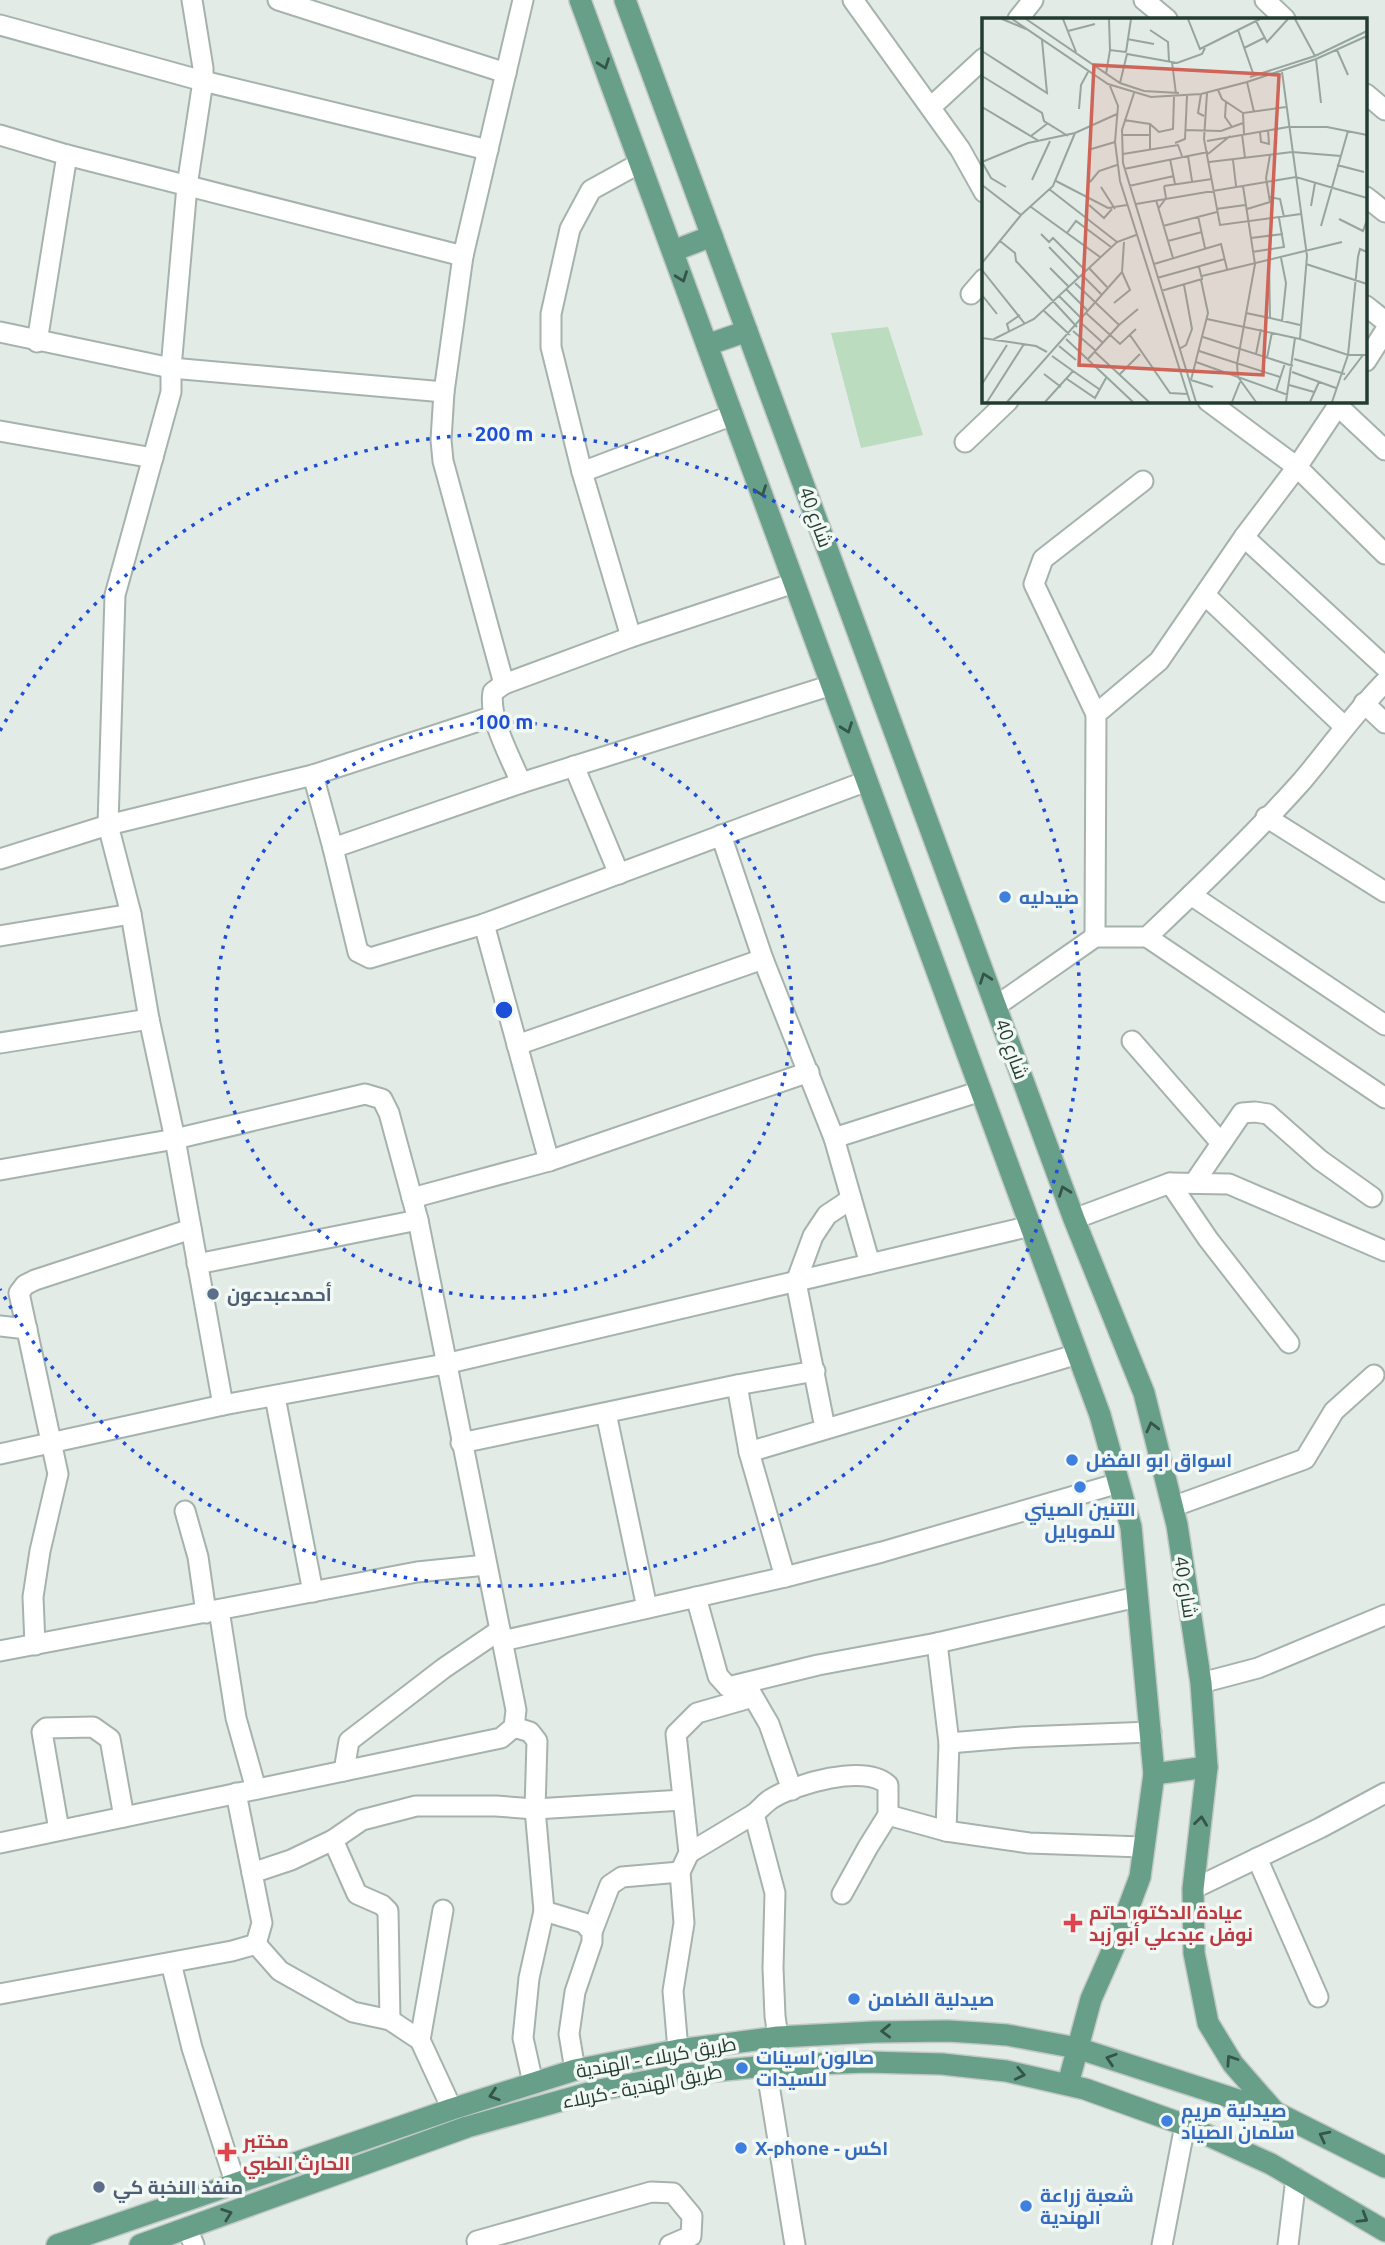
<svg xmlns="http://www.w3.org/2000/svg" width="1385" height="2245" font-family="Ubuntu,Cairo,sans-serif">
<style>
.green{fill:#bbdcbf}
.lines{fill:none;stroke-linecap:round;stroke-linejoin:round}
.minor-casing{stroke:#a5b3ac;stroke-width:23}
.major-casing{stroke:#c1c8c5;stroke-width:24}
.minor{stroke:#fff;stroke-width:19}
.major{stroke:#689f89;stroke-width:21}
.oneway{stroke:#345547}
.ring{fill:none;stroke:#1d4ed8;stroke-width:3.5;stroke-dasharray:3.5 7}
.shop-dot{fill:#3f7fe0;stroke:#f2f8f4;stroke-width:2.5}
.service-dot{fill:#5c6f8a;stroke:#f2f8f4;stroke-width:2.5}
.health-dot{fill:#e0444e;stroke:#f2f8f4;stroke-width:2.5}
.labels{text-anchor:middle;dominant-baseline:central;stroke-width:7;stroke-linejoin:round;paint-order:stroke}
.street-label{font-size:19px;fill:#233c31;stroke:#f2f8f4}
.shop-label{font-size:19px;font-weight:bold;fill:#366cbe;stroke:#f2f8f4;text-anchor:start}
.service-label{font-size:19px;font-weight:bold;fill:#4e5e75;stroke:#f2f8f4;text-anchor:start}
.health-label{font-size:19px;font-weight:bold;fill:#be3a42;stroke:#f2f8f4;text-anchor:start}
.inset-road{fill:none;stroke:#96a59e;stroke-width:2}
.view{fill:#ce6558;fill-opacity:0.15;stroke:#ce6558;stroke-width:3.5}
.inset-edge{fill:none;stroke:#233c31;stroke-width:3.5}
.centre{fill:#1d4ed8;stroke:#f2f8f4;stroke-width:3.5}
.ring-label{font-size:21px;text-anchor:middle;font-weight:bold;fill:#1d4ed8;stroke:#f2f8f4;stroke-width:7;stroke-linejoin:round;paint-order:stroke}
</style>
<rect width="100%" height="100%" fill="#e2ebe6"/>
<polygon class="green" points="888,327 923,435 861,448 831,333"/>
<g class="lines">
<defs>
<g id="minor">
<polyline points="192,0 203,68 203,81 187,186 171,368 171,392 115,595 108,825 131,914 149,1019 175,1139 223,1405"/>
<polyline points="278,0 506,73"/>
<polyline points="853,0 960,149 984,192"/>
<polyline points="1144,0 1167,19"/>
<polyline points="1265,0 1285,19"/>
<polyline points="1018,19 1033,0"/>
<polyline points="0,25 203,81 488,150"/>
<polyline points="1366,94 1385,110"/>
<polyline points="931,107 984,58"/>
<polyline points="0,135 67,155 463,256"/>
<polyline points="1366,197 1385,212"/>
<polyline points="971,294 984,279"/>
<polyline points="1366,306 1385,321"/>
<polyline points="0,332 171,368 444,392"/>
<polyline points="37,342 67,155"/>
<polyline points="1366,361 1385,331"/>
<polyline points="1208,401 1297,467 1385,554"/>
<polyline points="1338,406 1385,450"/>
<polyline points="0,431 153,458"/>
<polyline points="965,442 1008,401"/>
<polyline points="582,472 733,415"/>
<polyline points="1244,537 1385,667"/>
<polyline points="1205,595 1345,727"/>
<polyline points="631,637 582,472 551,347 551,314 570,229 591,190 640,163"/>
<polyline points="504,684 443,461 441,440 444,392 463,256 523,0"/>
<polyline points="1364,703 1385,723"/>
<polyline points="1096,714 1034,584 1043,559 1143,481"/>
<polyline points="574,766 619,874"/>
<polyline points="313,775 333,848 358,952 370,958 484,924 867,781"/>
<path d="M521,783c-10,-25 -33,-65 -28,-91l11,-8 127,-47 163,-54"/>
<polyline points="1266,817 1385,892"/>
<polyline points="721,835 763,959 834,1138 870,1264"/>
<polyline points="333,848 521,783 832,685"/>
<polyline points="0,859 108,825 313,775 494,716"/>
<polyline points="1191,895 1385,1025"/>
<polyline points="484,924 549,1161"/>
<polyline points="0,936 131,914"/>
<polyline points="1095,937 1096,714 1159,661 1244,537 1297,467 1341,401"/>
<polyline points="1147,937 1385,1098"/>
<path d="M996,1006l99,-69h52c53,-50 107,-102 155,-156 28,-33 52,-68 83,-99"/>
<polyline points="1132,1041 1221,1143"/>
<polyline points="0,1043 149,1019"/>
<polyline points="517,1045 763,959"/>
<polyline points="834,1138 981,1091"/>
<polyline points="0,1170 175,1139 365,1094 382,1099 389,1113 418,1220 516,1710 514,1727 501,1738 0,1843"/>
<polyline points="1170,1183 1208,1239 1289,1343"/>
<polyline points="1194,1183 1242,1113 1255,1112 1268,1114 1320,1160 1372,1197"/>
<polyline points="412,1198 549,1161 809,1072"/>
<polyline points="1074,1219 1170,1183 1229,1184 1385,1251"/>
<polyline points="197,1264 418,1220"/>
<polyline points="0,1326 27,1329"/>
<polyline points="737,1385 749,1452 785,1577"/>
<polyline points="275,1397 313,1592"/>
<polyline points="606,1413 647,1608"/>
<polyline points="825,1428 796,1282 813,1236 827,1215 851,1199"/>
<polyline points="461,1443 737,1385 815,1371"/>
<polyline points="749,1452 1078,1354"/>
<polyline points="0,1454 223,1405 445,1364 1031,1226"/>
<polyline points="1172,1507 1305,1459 1334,1411 1374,1375"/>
<polyline points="185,1511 198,1557 206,1613"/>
<polyline points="696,1597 718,1676 728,1687 818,1665 937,1643 1137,1597"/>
<polyline points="219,1610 236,1718 256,1789"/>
<polyline points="502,1641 785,1577 882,1552 1119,1483"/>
<polyline points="937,1643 949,1743 946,1831"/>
<polyline points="35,1645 33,1597 40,1551 58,1474 19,1293 25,1285 35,1280 191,1229"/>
<polyline points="0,1651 417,1572 486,1565"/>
<polyline points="1201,1683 1258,1668 1385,1615"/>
<polyline points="747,1686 769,1724 792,1790"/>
<polyline points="514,1727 530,1732 537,1741 535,1809 544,1911 529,1978 523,2038 533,2083"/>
<polyline points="949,1743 1022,1737 1151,1732"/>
<polyline points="344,1771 349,1741 444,1668 500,1630"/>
<polyline points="888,1815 946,1831 1029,1843 1142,1847"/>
<polyline points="59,1830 42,1732 46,1728 93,1727 110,1739 124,1817"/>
<polyline points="333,1840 357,1894 382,1905 388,1911 390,2020"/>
<polyline points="689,1853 754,1814"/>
<polyline points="1257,1858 1318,1997"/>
<polyline points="252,1873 291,1860 333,1840 362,1820 416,1806 496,1806 535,1809 683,1800"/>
<polyline points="1193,1889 1320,1828 1385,1793"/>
<polyline points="544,1911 584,1923 592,1932 592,1942 575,1992 569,2034 575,2070"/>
<polyline points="592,1932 610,1885 622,1877 680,1872"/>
<polyline points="256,1944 280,1971 353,2012 390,2020 420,2040 452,2109"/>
<polyline points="171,1963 192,2048 235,2182"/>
<polyline points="0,1994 232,1951 256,1944 262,1923 236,1793"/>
<path d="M778,2037l-3,-21 -2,-48 2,-75 -21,-79c6,-5 11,-11 17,-15 24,-15 94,-36 117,-14v30l-20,32 -26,47"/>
<polyline points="420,2040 443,1910"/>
<polyline points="678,2050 673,1991 684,1923 680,1872 689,1853 676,1734 697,1713 753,1697"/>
<polyline points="766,2066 795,2245"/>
<polyline points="187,2228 194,2245"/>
<polyline points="478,2245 477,2241 651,2192 673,2193 692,2216 691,2236 670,2245"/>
<polyline points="1162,2245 1185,2125"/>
<polyline points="1288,2245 1296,2178"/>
</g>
<g id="major">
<polyline points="580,0 1100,1415 1131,1527 1154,1774 1140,1877 1113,1949 1091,1999 1068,2084"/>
<polyline points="625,0 1074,1219 1144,1393 1177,1525 1201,1683 1207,1767 1193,1889 1194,1953 1208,2023 1233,2064 1275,2112"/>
<polyline points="673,251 712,236"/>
<polyline points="707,345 747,331"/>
<polyline points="1154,1774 1207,1767"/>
<polyline points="57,2245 452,2109 575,2070 678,2050 778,2037 874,2032 948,2031 980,2033 1007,2035 1077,2048 1275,2112 1385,2167"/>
<polyline points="140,2245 467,2127 599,2090 685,2074 766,2066 866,2062 942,2064 1006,2071 1085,2089 1185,2125 1271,2164 1385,2231"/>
</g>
</defs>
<use href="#minor" class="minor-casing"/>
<use href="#major" class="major-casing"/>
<use href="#minor" class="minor"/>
<use href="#major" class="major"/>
</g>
<defs><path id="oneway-chevron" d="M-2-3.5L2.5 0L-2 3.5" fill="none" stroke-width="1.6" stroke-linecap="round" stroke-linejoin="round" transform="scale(1.75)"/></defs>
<g class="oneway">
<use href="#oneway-chevron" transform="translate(604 64) rotate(70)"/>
<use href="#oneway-chevron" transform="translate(682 277) rotate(70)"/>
<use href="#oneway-chevron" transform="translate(761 491) rotate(70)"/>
<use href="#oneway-chevron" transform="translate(847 728) rotate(70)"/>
<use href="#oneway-chevron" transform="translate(985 978) rotate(-110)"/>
<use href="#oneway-chevron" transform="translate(1064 1191) rotate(-110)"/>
<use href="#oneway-chevron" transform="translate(1152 1427) rotate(-104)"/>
<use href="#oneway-chevron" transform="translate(1201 1821) rotate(-83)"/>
<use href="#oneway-chevron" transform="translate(886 2031) rotate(179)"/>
<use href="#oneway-chevron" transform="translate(1111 2059) rotate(-162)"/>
<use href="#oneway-chevron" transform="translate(1231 2060) rotate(-124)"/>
<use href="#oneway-chevron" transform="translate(1020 2074) rotate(12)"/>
<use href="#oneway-chevron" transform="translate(494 2095) rotate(162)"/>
<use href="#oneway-chevron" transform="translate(1324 2136) rotate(-153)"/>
<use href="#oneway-chevron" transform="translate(227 2214) rotate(-20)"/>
<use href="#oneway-chevron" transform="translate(1363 2218) rotate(31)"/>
</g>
<g class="ring">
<circle cx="504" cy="1010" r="288"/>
<path d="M0 731A576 576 0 1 1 0 1289"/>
</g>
<g class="shop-dot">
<circle cx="1005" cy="897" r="7"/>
<circle cx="1072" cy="1460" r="7"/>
<circle cx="1080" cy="1487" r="7"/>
<circle cx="854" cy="1999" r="7"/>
<circle cx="742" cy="2068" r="7"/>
<circle cx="1167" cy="2121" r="7"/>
<circle cx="741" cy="2148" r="7"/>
<circle cx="1026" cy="2206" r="7"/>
</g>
<g class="service-dot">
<circle cx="213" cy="1294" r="7"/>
<circle cx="99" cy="2187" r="7"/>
</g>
<g class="health-dot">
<path d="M1069.5 1912.5h7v7h7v7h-7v7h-7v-7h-7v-7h7z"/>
<path d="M223.5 2141.5h7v7h7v7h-7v7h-7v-7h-7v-7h7z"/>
</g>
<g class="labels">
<g class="street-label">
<text transform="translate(816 517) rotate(70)">شارع 40</text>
<text transform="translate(1012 1049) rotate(70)">شارع 40</text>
<text transform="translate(1186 1587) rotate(81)">شارع 40</text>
<text transform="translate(656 2057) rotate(-10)">طريق كربلاء - الهندية</text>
<text transform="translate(642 2086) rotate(-11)">طريق الهندية - كربلاء</text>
</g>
<g class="shop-label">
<text x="1019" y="897">صيدليه</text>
<text x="1086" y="1460">اسواق ابو الفضل</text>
<text x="1080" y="1509" text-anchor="middle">التنين الصيني<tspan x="1080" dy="22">للموبايل</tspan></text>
<text x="868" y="1999">صيدلية الضامن</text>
<text x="756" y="2057">صالون اسينات<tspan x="756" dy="22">للسيدات</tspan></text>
<text x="1181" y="2110">صيدلية مريم<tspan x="1181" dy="22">سلمان الصياد</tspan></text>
<text x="755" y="2148">X-phone - اكس</text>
<text x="1040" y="2195">شعبة زراعة<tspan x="1040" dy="22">الهندية</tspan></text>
</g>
<g class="service-label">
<text x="227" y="1294">أحمدعبدعون</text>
<text x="113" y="2187">منفذ النخبة كي</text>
</g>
<g class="health-label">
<text x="1089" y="1912">عيادة الدكتور حاتم<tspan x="1089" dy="22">نوفل عبدعلي أبو زبد</tspan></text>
<text x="243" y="2141">مختبر<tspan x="243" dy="22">الحارث الطبي</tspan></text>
</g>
</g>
<g transform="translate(982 18)">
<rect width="385" height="385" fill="#e2ebe6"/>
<path class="inset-road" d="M20,1l24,10M30,1l96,65 43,13 50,-3 46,-12 69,-23 51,-23M44,1l94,64 24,8 35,2M81,1l13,33M127,1l1,31M206,1l12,30 60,-30M313,1l20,37M274,3l11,21 21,-23M168,12l18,12 1,19M256,12l16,46M86,13l27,-7M145,21l27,5M262,30l20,-10M355,32l11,25M0,33l65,42 -5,-53M144,34l5,-33M334,41l5,44M190,44l4,32M300,54l25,184 -7,83 48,16h19M124,56l4,-24 16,2M0,58l60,37 2,8 24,15M268,59l65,-21 52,-25M265,64l7,30M138,65l7,-29 50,9 25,-9 3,-6M128,68l8,20 -3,36 5,39 70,221M236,72l4,9 21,14M152,75l-12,37 1,33 73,239M225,75l-3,46 16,86 81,-11M219,76l-3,19 6,3M244,84l-1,15 7,10M0,89l57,34M97,91l2,-24 7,-13M142,102l26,4 9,8 14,-3 1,-32M203,112l36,1 22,-8M278,114l1,10 8,2 -1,-14M260,116l3,24M262,116l-1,-21 43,-6M140,117h27M49,118l17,-13M225,123l81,-14h39l40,8M193,125l10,-4 2,-43M168,131v-25M106,132l27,-8M141,136l55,-9 4,11M226,136l22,-18M206,138l4,25M188,141l5,25M251,142l3,26M0,144l46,-19 47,-10 42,-19M0,144l9,16 15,9M227,144l83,-10 49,4M355,147l27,7M142,151l84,-17M50,162l18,-39M74,163l52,27 19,-3M108,164l9,-11 18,-6M0,167l39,30M147,168l45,-10M182,168l48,-7M261,168l12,78 -18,100 1,13 18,25M119,169l14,22M67,171l68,53M287,179l11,2 4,18M174,182l17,58M154,186l160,-27 71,21M107,187l15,13 8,-9M329,188l4,-23M49,189l69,50M176,191l8,-11 -2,-12M234,191l29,-4M265,191l23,-7 -4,-24 4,-23M216,198l7,32M357,201l24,12 4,-11M181,208l54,-14M339,208l27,-95M85,215l9,-12 35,26M59,216l8,8 4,-4 33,33M269,220l32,-4M18,223l15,12 1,8 61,66M186,223l34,-9M67,229l30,31M270,234l32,-5 -5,-29M299,240l5,25 -4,38M287,242l1,58 30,7M0,245l39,-48 32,-29 22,-53M172,246l67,-20 6,25M324,246l61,20M68,250l19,19M107,250l18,19M0,252l43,54M100,257l19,19M220,258l140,-34M175,260l68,-19M93,265l44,42 19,-16M84,271l22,22M179,273l41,-12 -3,-12M0,277l15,19M77,278l23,23M132,285l16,-13 -8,-18M61,292l27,25M104,295l34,31 16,-15M264,295l24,5M225,301l93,20M98,304l23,21M27,313l-2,-7 13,-9M91,313l22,19M148,317l40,58 17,1M221,319l90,29M0,320l54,8 11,6M12,321l40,-20 83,-77 19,-7M84,321l67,63M77,328l17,14M197,331l7,-4 6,-16 -8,-44M217,333l81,26M113,334l54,50M274,336l5,-25M366,337l10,-98 2,-8 7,3M70,338l21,15M285,340l5,-26M106,341l31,-34M312,341l51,15M214,344l92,33M310,354l44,16M62,356l17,13M137,357l21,-21M85,361l28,19 11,-20M209,362l17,-67 -7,-33M209,362l22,7M362,362l19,-25M0,366l25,-39M307,367l25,7M294,373l9,-28M5,384l37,-58M25,384l115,-130 2,-30M63,384l28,-31 26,18M250,384l8,-20M304,384l9,-64M328,384l9,-20M350,384l16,-47"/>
<path class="view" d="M112,47l185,10 -16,300 -184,-10z"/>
<rect width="385" height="385" class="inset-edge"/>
</g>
<circle cx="504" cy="1010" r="10" class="centre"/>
<g class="ring-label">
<text x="504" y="441">200 m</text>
<text x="504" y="729">100 m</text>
</g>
</svg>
